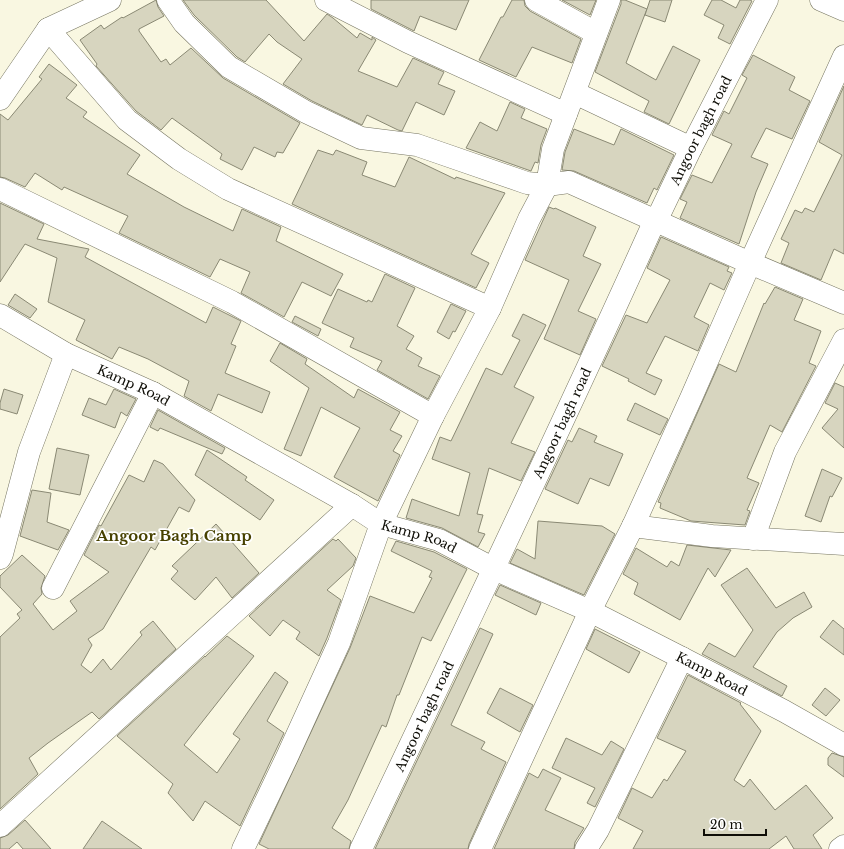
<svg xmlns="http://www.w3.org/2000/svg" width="844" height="849" font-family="'Libre Baskerville',serif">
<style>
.building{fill:#d7d5bf;stroke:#8a8974}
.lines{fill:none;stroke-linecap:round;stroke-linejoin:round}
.minor-casing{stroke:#767561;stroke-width:23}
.minor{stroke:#fff;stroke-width:22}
.labels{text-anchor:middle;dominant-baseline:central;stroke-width:3.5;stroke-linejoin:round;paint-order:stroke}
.street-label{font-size:13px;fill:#0f0e07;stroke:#fff}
.quarter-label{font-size:15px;font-weight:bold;fill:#474100;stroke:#fff}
</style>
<rect width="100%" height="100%" fill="#f9f7e1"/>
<g class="building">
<polygon points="156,0 158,7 164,16 139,29 139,31 161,62 166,59 170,65 191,48 223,78 300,123 283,153 277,152 275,157 254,147 242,170 220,159 222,154 172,118 161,130 136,111 96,66 97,64 80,40 101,25 104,29 122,17 123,18"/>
<polygon points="183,0 266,0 304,41 327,14 333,18 357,38 360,33 372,40 372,37 376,40 358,71 397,87 413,58 444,72 438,84 455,91 444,115 416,102 402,131 398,130 367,115 362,125 312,101 283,84 302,59 277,42 269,34 245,62 237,57 194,15"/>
<polygon points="371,0 469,0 456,30 420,16 414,31 371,9"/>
<polygon points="512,0 524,0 525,6 530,11 581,39 572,63 532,47 516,77 479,60 501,17 503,17"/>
<polygon points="562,0 596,0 590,15"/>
<polygon points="621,0 625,0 647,9 626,63 656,80 673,46 700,60 669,124 644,112 649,101 595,72 621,4"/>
<polygon points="650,0 672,0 665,22 645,15"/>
<polygon points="712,0 721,0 736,8 740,0 750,0 752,1 730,44 718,38 724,25 704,15"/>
<polygon points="753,55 795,77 789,90 810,101 792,139 766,128 751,157 768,164 756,192 739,244 680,218 687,202 680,199 692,175 712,183 732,144 712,135 724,111 729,114 747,78 742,75"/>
<polygon points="49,64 77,85 66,98 87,112 83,117 140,155 127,174 184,207 233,231 242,209 281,227 276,241 343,274 331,296 302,282 284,317 241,293 250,272 220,259 210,277 119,233 128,216 64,187 62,190 35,173 25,187 5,178 0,177 0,114 8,120 42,79 39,77"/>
<polygon points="844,86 844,254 834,249 821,280 781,263 789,243 781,239 795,210 802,213 805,208 814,212 842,155 819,142"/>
<polygon points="510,102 525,109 521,118 547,129 541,145 538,163 535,162 531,171 466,148 480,122 497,131"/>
<polygon points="574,129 614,145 621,129 674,155 657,190 654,188 647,203 574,171 562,170 565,152"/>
<polygon points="318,150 333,155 336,150 367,162 362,175 395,187 409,157 455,179 456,177 505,193 471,254 489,263 476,288 292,204"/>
<polygon points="0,203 44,224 37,239 89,249 85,257 206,323 213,307 241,321 231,344 236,346 225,373 270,392 262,413 218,394 211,411 184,396 189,381 148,359 119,347 112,359 76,340 85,320 48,302 57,258 25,244 0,282"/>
<polygon points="549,207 554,209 555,208 596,227 583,256 601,264 578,311 596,319 580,355 544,339 569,280 525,260"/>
<polygon points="661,237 729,267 727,271 732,273 724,290 710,283 694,317 709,325 698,351 665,336 646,373 662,380 655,395 628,381 629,379 602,366 626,315 647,323 670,280 647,268"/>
<polygon points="385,274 415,288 397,326 414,336 406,349 422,358 418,366 440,376 428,399 377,370 382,361 350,347 354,338 322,323 338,289 367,302 368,300 372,302"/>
<polygon points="775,287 803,299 794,320 821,331 809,363 816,366 782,432 770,425 747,478 759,483 747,510 750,511 745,525 691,521 660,508 661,503 658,502 719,364 736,372 764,303 765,304"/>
<polygon points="15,294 37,309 30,318 8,305"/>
<polygon points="451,304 466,311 455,332 453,331 449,339 437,332"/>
<polygon points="523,314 546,325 514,387 534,397 511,443 535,452 521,481 489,468 477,514 483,515 478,532 485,534 478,547 442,528 406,518 412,499 459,516 470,473 432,459 440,437 451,441 486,368 502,375 520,340 512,336"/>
<polygon points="295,316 321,329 318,336 292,322"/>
<polygon points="280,343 307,359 305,364 354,398 358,389 400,412 390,430 402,436 393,451 400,455 378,501 334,477 360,428 321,407 301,456 284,449 309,388 270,361"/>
<polygon points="835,383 844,387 844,448 822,428 838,409 825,403"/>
<polygon points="4,389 23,395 17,414 0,409 0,403"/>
<polygon points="114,389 136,399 127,416 121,412 115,428 82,415 89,398 106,405"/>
<polygon points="635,403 668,419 660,435 627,420"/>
<polygon points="158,410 225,448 222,454 160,428 158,431 150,427"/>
<polygon points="579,428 597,436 594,442 623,454 609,486 590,478 578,504 545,489 568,440 572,442"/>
<polygon points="57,448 89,455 80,495 49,489"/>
<polygon points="207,450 247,477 245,480 274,500 260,520 195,475"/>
<polygon points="154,460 163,464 195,500 189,512 179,507 155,550 151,547 103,629 88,639 92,645 81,665 91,673 103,659 111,670 142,635 140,632 153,621 176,649 99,719 92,712 48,743 29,758 38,774 0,809 0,637 20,618 17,614 22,610 0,587 0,576 22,555 45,576 41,588 42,594 33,604 53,630 77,611 70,601 109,572 84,555 99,525 101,526 129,475 144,482"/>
<polygon points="822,469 842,478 832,497 830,496 821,522 805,516"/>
<polygon points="32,490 51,493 47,522 69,530 58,550 20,536"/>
<polygon points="538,521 602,526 615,534 584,595 510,563 517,549 535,559"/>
<polygon points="216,524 259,573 232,598 216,577 195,600 171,579 178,571 172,566"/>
<polygon points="333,539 336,541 338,539 356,558 353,566 327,590 341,600 327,638 319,656 296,639 300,632 283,620 270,636 249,616"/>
<polygon points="396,541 434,552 467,569 431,641 422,637 399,695 397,695 386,727 382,725 348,800 332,828 351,841 349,849 269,849 259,844 350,648 370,596 414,613 432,578 429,577 432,571 391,551"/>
<polygon points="687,545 731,550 715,577 708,568 680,620 634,594 638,583 623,574 636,548 667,567 671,561 679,566"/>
<polygon points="747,568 776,608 804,592 812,607 793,618 777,632 753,667 787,686 782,696 702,654 709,643 735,657 753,630 721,585"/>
<polygon points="500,585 541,603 536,615 495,595"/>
<polygon points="833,620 844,629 844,655 820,637"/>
<polygon points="480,628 493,634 451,725 485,742 481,749 506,762 469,844 468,849 375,849"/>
<polygon points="595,629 640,652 629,673 586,649"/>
<polygon points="227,636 254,656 184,745 217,773 240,739 233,734 275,672 288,682 267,721 284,733 240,826 205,801 193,821 168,793 173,784 117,736 205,656 205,657"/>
<polygon points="688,675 741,703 740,704 761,731 734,780 744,787 750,779 775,810 806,785 833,818 813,835 822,849 794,849 786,836 769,849 633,849 643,831 618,818 632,788 652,798 664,779 667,781 686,751 657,738"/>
<polygon points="500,688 533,705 520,732 487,713"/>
<polygon points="825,688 840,700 826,716 812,705"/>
<polygon points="566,738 602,755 611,741 624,749 595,807 587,803 595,788 552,768"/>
<polygon points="832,753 844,757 844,777 828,765 828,758"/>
<polygon points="543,769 561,778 545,810 584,828 575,842 574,849 494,849 529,773 538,778"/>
<polygon points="25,820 51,849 23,849 17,842 9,849 0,849 0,838 8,835"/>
<polygon points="102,821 142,849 83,849"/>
</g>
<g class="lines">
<defs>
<g id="minor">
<polyline points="168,0 184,23 229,67 306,112 361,138 417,145 527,183 547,185 569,182 750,263 844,303"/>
<polyline points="326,0 408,42 566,114"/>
<polyline points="536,0 596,33"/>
<polyline points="821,0 844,10"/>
<polyline points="48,29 127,120 179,159 228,189 490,308"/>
<polyline points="575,93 691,148"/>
<polyline points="0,99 48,29 110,0"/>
<polyline points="0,189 232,302 433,416"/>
<path id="s1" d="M0,315l66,39 87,39 199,112 29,19 58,16 55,29 96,42 92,47 102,53 60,34"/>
<polyline points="633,526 712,536 844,544"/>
<polyline points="753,539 785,452 844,340"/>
<polyline points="0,558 2,554 29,452 66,354"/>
<polyline points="53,588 153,393"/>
<polyline points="0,826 352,505"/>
<polyline points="243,849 287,757 339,643 381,524 433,416 490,308 529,219 547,185 553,149 609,0"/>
<path id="s2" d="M361,849c99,-209 199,-418 294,-629l4,-5 32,-67 76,-148"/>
<polyline points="480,849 590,611 633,526 691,398 750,263 844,56"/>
<polyline points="586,849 598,830 682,658"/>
<polyline points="840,849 844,846"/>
</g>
</defs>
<use href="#minor" class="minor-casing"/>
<use href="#minor" class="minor"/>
</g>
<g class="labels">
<g class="street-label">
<text stroke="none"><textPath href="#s2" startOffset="795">Angoor bagh road</textPath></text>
<text stroke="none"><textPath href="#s1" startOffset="151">Kamp Road</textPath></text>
<text stroke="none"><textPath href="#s2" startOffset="471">Angoor bagh road</textPath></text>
<text stroke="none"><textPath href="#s1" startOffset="475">Kamp Road</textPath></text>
<text stroke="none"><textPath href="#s1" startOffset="799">Kamp Road</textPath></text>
<text stroke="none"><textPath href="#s2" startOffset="147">Angoor bagh road</textPath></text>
</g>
<g class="quarter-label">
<text x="174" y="535">Angoor Bagh Camp</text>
</g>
</g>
<path d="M704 829v6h62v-6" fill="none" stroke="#0f0e07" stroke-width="2"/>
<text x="710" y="829" font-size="12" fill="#0f0e07" stroke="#ffffff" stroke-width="3" paint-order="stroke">20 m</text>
</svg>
